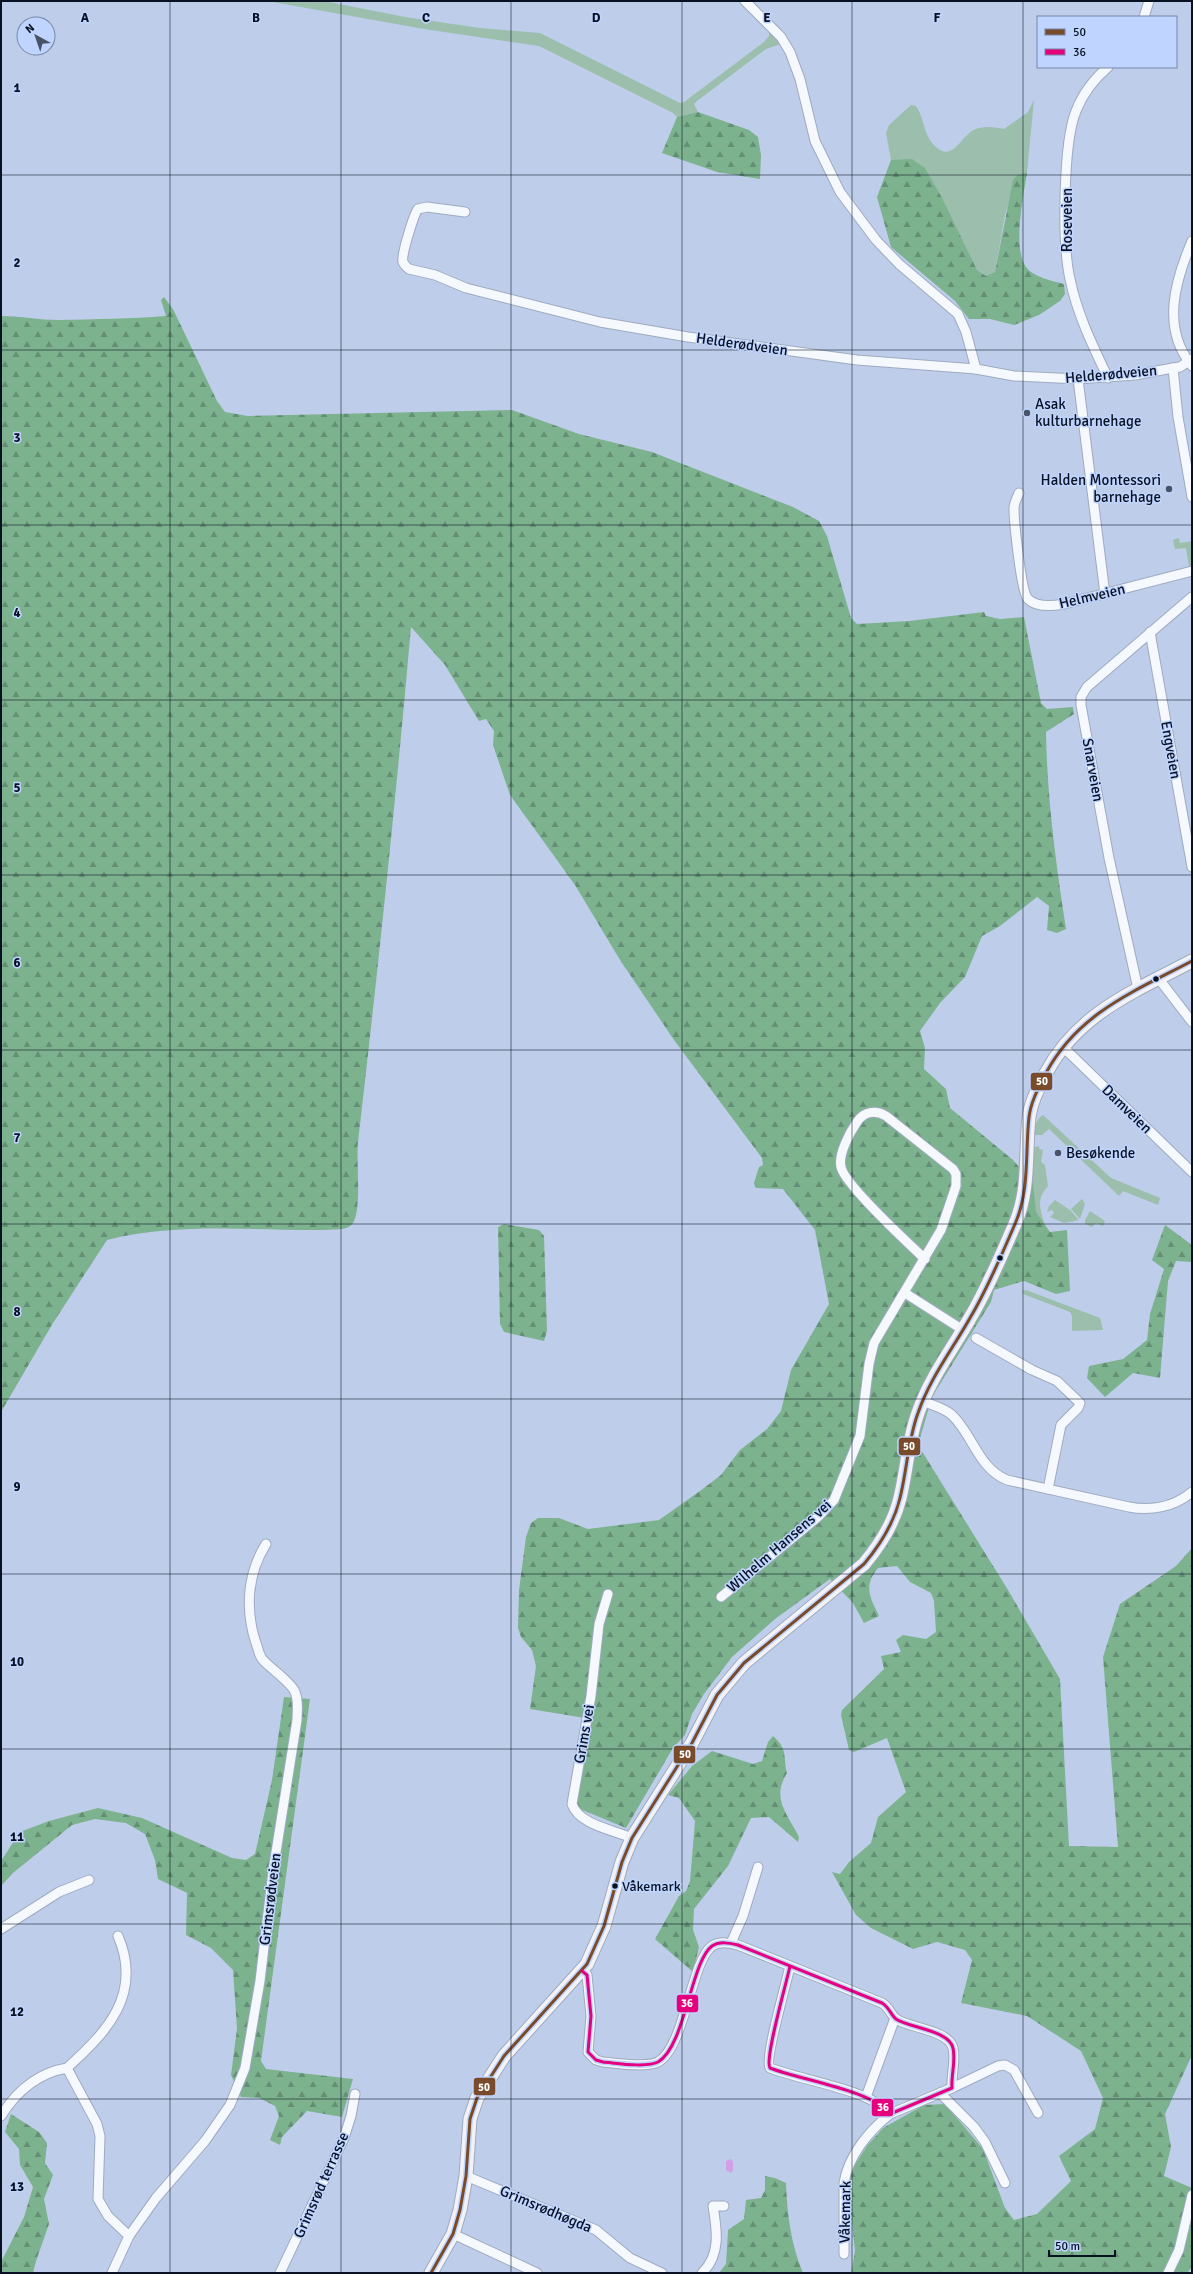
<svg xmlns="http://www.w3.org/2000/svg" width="1193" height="2274" font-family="Signika,sans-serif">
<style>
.grass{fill:#9bbead}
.forest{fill:url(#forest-firs)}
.water{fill:#d2a0e6}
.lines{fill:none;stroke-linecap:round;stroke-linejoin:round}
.minor-casing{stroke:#9eaac0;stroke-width:11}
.secondary-casing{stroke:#9eaac0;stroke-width:15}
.minor{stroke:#f5f8fc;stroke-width:9}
.secondary{stroke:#f3f3f7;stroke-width:13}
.bus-1-casing{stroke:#bfd5ff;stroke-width:6}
.bus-2-casing{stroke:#bfd5ff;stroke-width:6}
.bus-1{stroke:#7a4b2a;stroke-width:3}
.bus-2{stroke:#e5007d;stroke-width:3}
.grid{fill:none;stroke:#081122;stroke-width:1;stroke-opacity:0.55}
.poi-dot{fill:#485368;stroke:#bfd5ff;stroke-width:1.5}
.bus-dot{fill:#081122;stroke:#bfd5ff;stroke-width:1.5}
.labels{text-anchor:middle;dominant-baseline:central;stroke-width:3;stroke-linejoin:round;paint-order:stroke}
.bus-label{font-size:14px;fill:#081122;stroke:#bfd5ff;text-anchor:start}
.street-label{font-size:15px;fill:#081122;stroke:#bfd5ff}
.poi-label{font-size:15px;fill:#081122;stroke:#bfd5ff;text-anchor:start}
.grid-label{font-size:13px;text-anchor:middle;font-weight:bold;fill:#081122;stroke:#bfd5ff;stroke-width:3;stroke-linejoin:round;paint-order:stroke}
.line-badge{stroke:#bfd5ff;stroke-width:1.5}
.badge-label{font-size:11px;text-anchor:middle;font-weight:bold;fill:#fff}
</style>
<defs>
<pattern id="forest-firs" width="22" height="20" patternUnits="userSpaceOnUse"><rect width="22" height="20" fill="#7db28f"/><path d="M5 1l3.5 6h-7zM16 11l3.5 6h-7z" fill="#648f74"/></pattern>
</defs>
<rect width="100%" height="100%" fill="#beceea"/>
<g class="grass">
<polygon points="267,1 324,1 405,17 480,28 540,33 680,103 684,102 764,42 769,36 769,31 781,44 766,49 697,101 694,104 698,112 677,117 673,113 539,46 424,29"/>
<path d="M1034,100l-7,72 -10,3 -12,40 -10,57 -9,4 -9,-6 -17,-32 -62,-78h-7l-5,-27 3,-8 22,-20 5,1c9,13 7,30 20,41 18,16 26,-14 40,-18 9,-3 18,-2 28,0l24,-17z"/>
<polygon points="1179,538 1180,543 1192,541 1192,566 1189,566 1186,548 1175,549 1173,540"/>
<path d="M1043,1115l68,63 49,20 -2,7 -35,-14 -4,5 -70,-67 -7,6h-8c1,-8 2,-16 9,-20z"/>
<path d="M1039,1146v3l4,1 -2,12 4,3 3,21c-12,13 -8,23 -3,39h-8l-8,-31 4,-46z"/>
<polygon points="1082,1199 1085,1204 1080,1219 1071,1209"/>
<polygon points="1055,1200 1070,1210 1079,1220 1064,1223 1050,1217 1054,1213 1052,1210 1047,1212 1049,1206"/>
<polygon points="1090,1211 1105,1221 1103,1226 1096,1223 1092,1227 1085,1224 1085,1220"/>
<polygon points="1026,1290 1100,1318 1103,1330 1072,1331 1072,1316 1070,1312 1023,1294 1022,1291"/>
</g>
<g class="forest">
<polygon points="698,112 749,130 758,137 761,155 760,179 717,172 662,153 677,117"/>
<path d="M912,159l13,9 17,30 35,72 9,6 9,-4 18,-92 4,-5 10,-3c-3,23 -15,75 -1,95 7,10 27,14 38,17l1,10 -5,7 -21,14 -25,10 -24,-6h-21l-14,-18 -64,-54 -14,-50 14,-37z"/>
<path d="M164,297l9,12 44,92 8,11 23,4 264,-6 67,24 73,18 141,55 26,14 8,15 24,82 6,6 52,-3 75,-9 2,4 14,3 24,-2 17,86 6,6 26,-2 1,7 -28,18c1,66 10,132 20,197l-9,4 -10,-3 2,-24 -12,-9 -37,29 -18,10 -17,41 -25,26 -20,28 5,17 -1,21 22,20 4,19 63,52 20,23 3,29 14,20 17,-2 3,61 -14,3 -32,-13 -30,9 -3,12 -59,95 -14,48 90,145 52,89 9,167 49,1 -15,-190 17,-53 56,-38 16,-18v507l-27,59 6,33 -7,29 28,12v79l-5,6h-336l4,-22 -8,-74 20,-31 16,-18 41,-23 21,-1 38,45 22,59 9,12 23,-6 34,-33 -12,-25 36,-27 8,-31 -22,-47 -54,-35 -66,-13 11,-43 -7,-10 -28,-8 -24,7 -42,-21 -15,-13 -24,-43 8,2 9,-12 22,-19 7,-26 28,-25 -19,-54 -33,14 -5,-2 -8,-35 1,-5 42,-41 -3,-13 20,-4 -5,-12 7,-5 23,4 10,-7 -2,-31 -3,-8 -21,-11 -13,-16 -19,2c-15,18 -8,29 1,48l-15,7 -11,-20 -23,-24 -55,40 -43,38 -28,37 -12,20 -7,21 -12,13 -47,80 -58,-24 17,-86 -55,-9 6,-43 -4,-16 -11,-13 -3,-9 1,-38 7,-53 5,-14 7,-5h21l29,11 71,-9 41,-29 21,-16 19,-25 27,-21 14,-18 10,-41 38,-66 -14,-74 -32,-41 -27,-1 -2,-5 5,-16 4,-2 -1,-7 -88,-118 -54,-80 -45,-75 -65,-90 -17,-50 1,-14 -8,-12 -7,2 -34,-56 -34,-38c-15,171 -33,343 -53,515 -2,19 4,67 -5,81 -5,8 -19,6 -27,7 -72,1 -149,-8 -219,10l-54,83 -52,89v-1096c19,0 39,4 58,4 36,-1 71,-1 107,-4l-5,-16z"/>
<polygon points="504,1224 539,1230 544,1236 547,1331 544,1341 504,1332 500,1324 498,1227"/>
<polygon points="1165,1225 1192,1245 1192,1262 1176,1261 1168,1281 1160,1378 1133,1373 1105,1397 1087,1378 1089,1366 1123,1359 1147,1340 1150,1314 1164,1269 1152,1260"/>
<polygon points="284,1697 310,1699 261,2061 266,2069 353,2079 342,2117 307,2111 282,2137 280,2145 270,2140 279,2116 275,2106 259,2098 241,2097 231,2075 237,2029 233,1970 211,1948 186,1935 187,1893 158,1879 155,1860 145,1834 126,1823 95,1819 72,1825 13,1873 1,1886 1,1861 20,1832 49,1821 98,1808 142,1818 232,1858 246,1860 255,1854 272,1780"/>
<path d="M773,1736c15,13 10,20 14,37 -16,26 0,40 12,64l-1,5 -29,-25 -18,1 -23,48 -34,43 -1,21 6,17 -6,25 -38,-33 24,-43 7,-5 4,-10 5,-60 -16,-23 -11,-3 24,-29 20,-15 41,13 9,-3 6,-19z"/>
<polygon points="11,2114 39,2132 47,2143 45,2163 53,2175 44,2199 49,2224 36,2261 33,2273 1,2273 1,2262 24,2217 33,2187 20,2165 19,2149 5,2132"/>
<path d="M765,2176l10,2 11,5c1,30 5,62 17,90h-84l7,-9 2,-34 16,-11 2,-19 15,-2 4,-8z"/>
</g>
<polygon class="water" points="731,2159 733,2162 733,2170 731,2173 726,2170 726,2161"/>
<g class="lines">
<defs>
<g id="minor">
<polyline points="745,1 781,37 790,52 800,79 815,141 840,192 876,240 899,264 958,314 966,332 976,369"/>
<polyline points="1144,17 1149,1"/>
<path d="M1108,67c-14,12 -25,26 -32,44 -13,32 -14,133 -6,168 7,35 23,67 38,99"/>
<path d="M465,212l-38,-5 -9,2c-4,5 -17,46 -15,53 1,3 4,5 6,7l26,6 31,13 134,34 88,15 169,23 119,9 38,7 64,3 57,-4 38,-7 7,-1 12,-8"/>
<path d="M1192,366c-31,-38 -17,-85 0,-125"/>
<polyline points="1173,368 1178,417 1192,497"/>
<polyline points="1078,379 1105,594"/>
<path d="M1019,493c-2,5 -5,10 -5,15 0,13 7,84 14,91 9,9 25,7 36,5l128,-33"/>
<polyline points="1150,632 1192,867"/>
<polyline points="1159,979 1192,1022"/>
<polyline points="1138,989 1109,858 1081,705 1081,697 1087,687 1192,597"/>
<polyline points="1062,1046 1192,1172"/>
<polyline points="905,1293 963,1330"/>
<polyline points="976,1338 1032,1370 1057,1381 1080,1403 1078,1408 1061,1425 1048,1489"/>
<path d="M922,1401c10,4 22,7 30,14 21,20 26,53 55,65l122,27c22,4 45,0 63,-15"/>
<path d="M608,1594l-9,30 -8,72 -19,108c7,21 42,26 60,34"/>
<path d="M721,1597l98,-81 15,-16 26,-64 9,-72 5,-21 67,-113 15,-44v-12l-3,-5 -67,-53c-10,-6 -22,-5 -29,6 -7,10 -19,32 -16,45 3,17 68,77 84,92"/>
<polyline points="1,1929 59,1892 89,1880"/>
<polyline points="731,1943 743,1916 758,1867"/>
<path d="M582,1971l5,4 4,41 -3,36 8,8 7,2c13,1 43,6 55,0 27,-15 33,-101 54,-116 8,-5 17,-3 26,-1l144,58c7,4 9,12 14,16 13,9 53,11 57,29 3,13 -2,27 -1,40l-62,26c-18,-24 -90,-34 -120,-46 -6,-8 17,-87 20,-102"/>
<path d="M67,2068c40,-36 76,-74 51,-132"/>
<polyline points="952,2088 998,2066 1005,2065 1014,2070 1038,2113"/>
<polyline points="940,2093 974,2127 985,2142 1005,2183"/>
<polyline points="866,2097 895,2018"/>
<path d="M1,2116c15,-24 37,-43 66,-48l30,56 3,12 -2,63 10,17 21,20"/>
<polyline points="466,2176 596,2230 630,2258 662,2273"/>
<polyline points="453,2234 537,2273"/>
<path d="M844,2254v-71c4,-27 25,-52 46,-69"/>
<path d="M112,2273l17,-37 27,-38 49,-57 25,-36 15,-37 15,-87 13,-110 24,-151c0,-9 2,-19 -2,-28 -4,-10 -24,-23 -32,-32 -4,-4 -5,-12 -7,-17 -11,-33 -9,-69 10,-99"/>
<polyline points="280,2273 344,2138 351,2116 355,2094"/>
<path d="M702,2273c19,-18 15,-43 11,-67h11"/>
<polyline points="1168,2273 1179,2250 1192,2195"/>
</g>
<path id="secondary" d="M431,2273l22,-39 7,-24 6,-34 4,-57 7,-21 27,-42 83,-92 17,-38 18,-64 10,-24 60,-95 25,-48 27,-32 120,-99c16,-19 30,-41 36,-66 7,-28 8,-58 18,-85 12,-35 34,-63 52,-95 18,-30 31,-62 45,-94 15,-34 10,-72 14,-107 2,-16 10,-30 17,-44 32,-60 89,-82 146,-112"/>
</defs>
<use href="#minor" class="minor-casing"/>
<use href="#secondary" class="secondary-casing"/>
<use href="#minor" class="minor"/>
<use href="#secondary" class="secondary"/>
<defs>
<path id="bus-1" d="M431,2273l22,-39 7,-24 6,-34 4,-57 7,-21 27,-42 83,-92 17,-38 18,-64 10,-24 60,-95 25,-48 27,-32 120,-99c16,-19 30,-41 36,-66 7,-28 8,-58 18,-85 12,-35 34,-63 52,-95 18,-30 31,-62 45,-94 15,-34 10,-72 14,-107 2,-16 10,-30 17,-44 32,-60 89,-82 146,-112"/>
<path id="bus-2" d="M582,1971l5,4 4,41 -3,36 8,8 7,2c13,1 43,6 55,0 27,-15 33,-101 54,-116 8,-5 17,-3 26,-1l144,58c7,4 9,12 14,16 13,9 53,11 57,29 3,13 -2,27 -1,40l-62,26c-18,-24 -90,-34 -120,-46 -6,-8 17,-87 20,-102"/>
</defs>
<use href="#bus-1" class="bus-1-casing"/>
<use href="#bus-2" class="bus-2-casing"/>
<use href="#bus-1" class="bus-1"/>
<use href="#bus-2" class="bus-2"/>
</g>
<path class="grid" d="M170,1v2272M341,1v2272M511,1v2272M682,1v2272M852,1v2272M1023,1v2272M1,175h1191M1,350h1191M1,525h1191M1,700h1191M1,875h1191M1,1050h1191M1,1224h1191M1,1399h1191M1,1574h1191M1,1749h1191M1,1924h1191M1,2099h1191"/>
<g class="poi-dot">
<circle cx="1027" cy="413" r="4"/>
<circle cx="1169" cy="489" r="4"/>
<circle cx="1058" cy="1153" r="4"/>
</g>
<g class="bus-dot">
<circle cx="1156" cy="979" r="3.5"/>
<circle cx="1000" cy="1258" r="3.5"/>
<circle cx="615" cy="1886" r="3.5"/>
</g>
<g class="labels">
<g class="bus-label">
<text x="622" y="1886">Våkemark</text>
</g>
<g class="street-label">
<text transform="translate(1067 220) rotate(-90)">Roseveien</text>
<text transform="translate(742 344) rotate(8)">Helderødveien</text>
<text transform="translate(1111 374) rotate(-5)">Helderødveien</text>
<text transform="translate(1092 596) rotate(-13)">Helmveien</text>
<text transform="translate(1171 750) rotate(80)">Engveien</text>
<text transform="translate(1093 770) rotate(80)">Snarveien</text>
<text transform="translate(1127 1109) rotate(44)">Damveien</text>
<text transform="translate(779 1546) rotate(-41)">Wilhelm Hansens vei</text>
<text transform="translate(584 1734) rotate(-80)">Grims vei</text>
<text transform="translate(270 1899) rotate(-83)">Grimsrødveien</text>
<text transform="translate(321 2185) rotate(-66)">Grimsrød terrasse</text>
<text transform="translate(546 2209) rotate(23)">Grimsrødhøgda</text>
<text transform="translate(845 2212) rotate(-89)">Våkemark</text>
</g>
<g class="poi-label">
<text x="1035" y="404">Asak<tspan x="1035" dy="17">kulturbarnehage</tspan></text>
<text x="1161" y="480" text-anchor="end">Halden Montessori<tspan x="1161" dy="17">barnehage</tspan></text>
<text x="1066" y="1153">Besøkende</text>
</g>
</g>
<g class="grid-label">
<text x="85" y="22">A</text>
<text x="256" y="22">B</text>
<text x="426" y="22">C</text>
<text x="596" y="22">D</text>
<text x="767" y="22">E</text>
<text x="937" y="22">F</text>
<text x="17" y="92">1</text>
<text x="17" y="267">2</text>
<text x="17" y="442">3</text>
<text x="17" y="617">4</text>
<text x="17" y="792">5</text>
<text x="17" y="967">6</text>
<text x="17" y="1142">7</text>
<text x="17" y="1316">8</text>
<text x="17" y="1491">9</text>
<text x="17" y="1666">10</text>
<text x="17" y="1841">11</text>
<text x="17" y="2016">12</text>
<text x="17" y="2191">13</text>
</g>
<g class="line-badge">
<rect x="1030" y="1072" width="23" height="19" rx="4" fill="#7a4b2a"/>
<rect x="898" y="1437" width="23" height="19" rx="4" fill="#7a4b2a"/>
<rect x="673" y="1745" width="23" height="19" rx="4" fill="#7a4b2a"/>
<rect x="676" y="1994" width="23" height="19" rx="4" fill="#e5007d"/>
<rect x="473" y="2077" width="23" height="19" rx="4" fill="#7a4b2a"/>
<rect x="871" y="2098" width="23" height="19" rx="4" fill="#e5007d"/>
</g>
<g class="badge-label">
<text x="1042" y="1085">50</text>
<text x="909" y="1450">50</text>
<text x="685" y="1758">50</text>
<text x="687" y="2007">36</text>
<text x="484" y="2091">50</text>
<text x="883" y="2111">36</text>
</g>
<rect width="1193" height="2274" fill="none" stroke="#081122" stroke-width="4"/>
<rect x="1037" y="16" width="140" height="52" fill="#bfd5ff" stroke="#7687a7"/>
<rect x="1045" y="29" width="20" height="6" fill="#7a4b2a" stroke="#7687a7"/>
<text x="1073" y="36" font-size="12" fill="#081122">50</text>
<rect x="1045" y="49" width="20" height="6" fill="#e5007d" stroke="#7687a7"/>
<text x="1073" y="56" font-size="12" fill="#081122">36</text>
<g transform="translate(36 36) rotate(320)"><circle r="19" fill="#bfd5ff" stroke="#7687a7"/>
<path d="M0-3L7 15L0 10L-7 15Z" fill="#485368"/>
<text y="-6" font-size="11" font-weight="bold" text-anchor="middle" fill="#081122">N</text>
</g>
<path d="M1049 2250v6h66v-6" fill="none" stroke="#081122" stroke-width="2"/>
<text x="1055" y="2250" font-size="12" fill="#081122" stroke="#bfd5ff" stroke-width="3" paint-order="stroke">50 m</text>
</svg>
